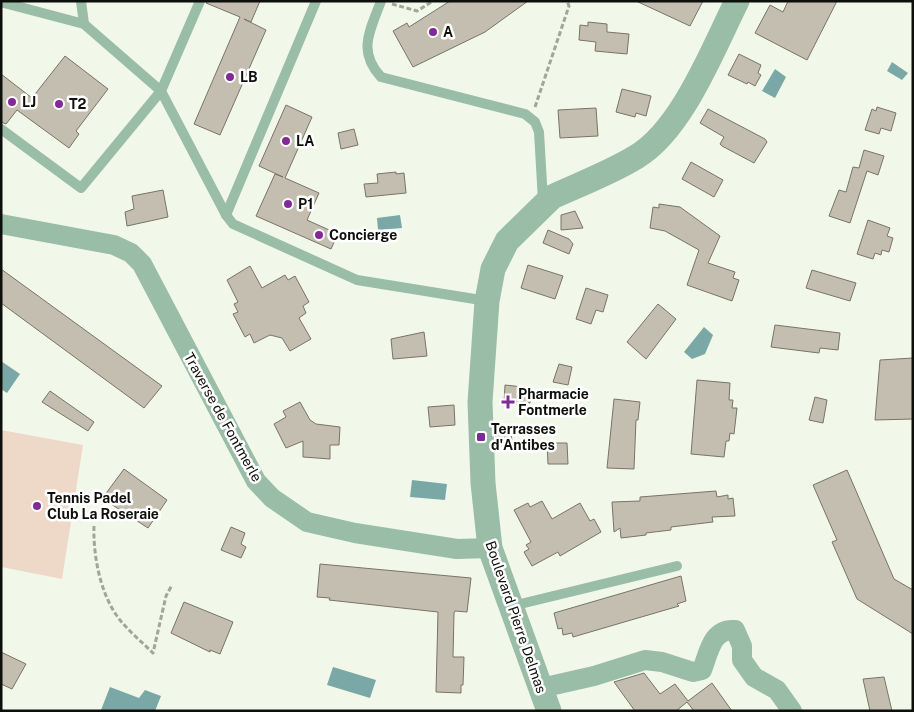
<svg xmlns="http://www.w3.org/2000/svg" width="914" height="712" font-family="'Public Sans',sans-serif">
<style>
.green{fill:#eed8c8}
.water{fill:#79a8a6}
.building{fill:#c3beb0;stroke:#787466}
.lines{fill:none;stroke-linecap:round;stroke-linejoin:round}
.path{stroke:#a1a59a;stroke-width:3;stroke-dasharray:5 2.5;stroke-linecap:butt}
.service{stroke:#99bda7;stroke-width:10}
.minor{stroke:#99bda7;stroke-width:20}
.tertiary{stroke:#99bda7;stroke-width:25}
.poi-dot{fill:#812a97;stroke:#fff;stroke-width:2}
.labels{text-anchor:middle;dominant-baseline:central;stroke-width:5;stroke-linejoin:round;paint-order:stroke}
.poi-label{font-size:14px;font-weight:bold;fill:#0d0f0a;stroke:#fff;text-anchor:start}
.street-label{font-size:14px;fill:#0d0f0a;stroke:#fff}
</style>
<rect width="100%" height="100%" fill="#f2f8e9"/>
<polygon class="green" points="1,430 83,445 62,579 1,567"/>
<g class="water">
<polygon points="892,62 908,73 902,80 887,71"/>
<polygon points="775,69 786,77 775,98 762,91"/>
<polygon points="400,215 402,228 378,230 377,218"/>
<polygon points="704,327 713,335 705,354 692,359 684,352"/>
<polygon points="1,361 20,374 7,393 1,389"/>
<polygon points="412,480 447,484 445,500 410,497"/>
<polygon points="333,667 376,680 370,698 327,685"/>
<polygon points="110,687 139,698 145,690 161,696 155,711 104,711 101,710"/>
</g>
<g class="building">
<polygon points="207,1 260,1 251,22 244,19 266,30 220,135 194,124 240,17 206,3"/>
<polygon points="450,1 528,1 485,32 413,67 393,31 407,23 409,27"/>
<polygon points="636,1 703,1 690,26"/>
<polygon points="788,1 837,1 807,60 755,33 770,5 783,12"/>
<polygon points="588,22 607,24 607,32 629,34 627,54 595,51 596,42 579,40 580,25 588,26"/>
<polygon points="739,54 761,65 758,73 761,75 755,86 748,82 747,84 728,75"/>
<polygon points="65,56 108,89 76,131 79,134 69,148 17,110 6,124 1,122 1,74 32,98"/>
<polygon points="622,89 651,96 646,116 636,113 635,117 616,112"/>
<polygon points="286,105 312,117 285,178 319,193 307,220 338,234 331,249 256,216 275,174 283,177 259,166"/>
<polygon points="877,107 896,113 891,131 881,128 879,134 865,130 872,109 876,111"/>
<polygon points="596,108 598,136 560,138 558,110"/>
<polygon points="708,109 765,139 767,142 754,163 722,146 720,144 724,137 700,123"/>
<polygon points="354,129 358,145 341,149 338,133"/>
<polygon points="864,150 884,156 878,175 867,171 850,223 829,216 839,190 846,192 853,167 859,168"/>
<polygon points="691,162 723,180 714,197 682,179"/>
<polygon points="396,172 396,174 404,173 406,193 366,197 364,184 378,183 377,174"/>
<polygon points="163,190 168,217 127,226 125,212 134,209 132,196"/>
<polygon points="659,204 680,207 720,236 708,263 735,272 733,278 739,280 732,301 687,285 699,250 665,231 650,228 653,207 659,208"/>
<polygon points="575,211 583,228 561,230 561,215"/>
<polygon points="868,220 890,228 887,236 893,238 889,252 882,250 881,255 875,253 873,259 857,254"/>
<polygon points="548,230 569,239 573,244 569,254 543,243"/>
<polygon points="528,265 563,276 555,299 521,288"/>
<polygon points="250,266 262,288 285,275 288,280 295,276 309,302 303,306 306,313 299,318 311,339 290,351 282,338 270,335 254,343 250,334 245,337 233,314 238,312 234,304 238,302 227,280"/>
<polygon points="1,269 162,386 144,408 1,303"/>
<polygon points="812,270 856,283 850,301 806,288"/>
<polygon points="586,288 608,295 603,312 596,310 591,324 576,319"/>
<polygon points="658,304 676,319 646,359 627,342"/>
<polygon points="775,325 840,333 838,350 820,348 819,353 771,347"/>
<polygon points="424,332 427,356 393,359 391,339"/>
<polygon points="913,358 913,419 875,420 880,360"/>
<polygon points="559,364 572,367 568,385 553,382"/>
<polygon points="697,380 730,383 729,400 733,400 732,408 737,408 734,434 730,433 729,441 726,441 724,457 691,454"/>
<polygon points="505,385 532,388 530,403 522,402 522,405 504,403"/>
<polygon points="50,391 94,422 88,431 42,402"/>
<polygon points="815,397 827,400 823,423 809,420"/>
<polygon points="614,399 640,402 638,420 636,420 634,469 607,468"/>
<polygon points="300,402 310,420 316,424 340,427 339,445 330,445 330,459 303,457 303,441 286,448 274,424 286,417 283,411"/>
<polygon points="454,405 455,425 430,427 428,407"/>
<polygon points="495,426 511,426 512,445 496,446"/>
<polygon points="547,443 567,443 568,464 548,464"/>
<polygon points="124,469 167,500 148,528 111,504 112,502 104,496"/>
<polygon points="847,470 894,579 913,590 913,634 857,599 832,542 837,540 813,485"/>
<polygon points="716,491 717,497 728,495 728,499 733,498 735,516 712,517 713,522 671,527 671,530 646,533 646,535 621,538 620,528 614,532 612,502 640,501 640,497"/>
<polygon points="542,501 552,519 580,503 590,521 594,519 601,532 560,556 558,552 532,566 524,552 529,549 526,545 531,542 514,510 528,503 530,507"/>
<polygon points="231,527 245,533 241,544 246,547 241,558 221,550"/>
<polygon points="320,564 471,578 467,612 455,611 454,613 453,657 464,657 463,685 461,685 461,693 436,692 438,612 329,600 330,598 317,597"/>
<polygon points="681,576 686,601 677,604 679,606 573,637 572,633 563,635 562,628 558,629 554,613"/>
<polygon points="184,602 233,622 220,654 210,650 210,652 171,633"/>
<polygon points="1,652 26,664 12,689 1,684"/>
<polygon points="644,673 660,694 675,684 688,701 712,683 732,711 694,711 687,702 676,711 635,711 614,682"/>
<polygon points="884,677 892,711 870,711 863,679"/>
</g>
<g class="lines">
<g class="path">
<polyline points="392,4 417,11 433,1"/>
<polyline points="535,107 569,6 567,1"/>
<path d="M94,526c-1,29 6,66 23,90 10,14 24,25 36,37l13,-57 6,-11"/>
</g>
<g class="service">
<polyline points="81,1 84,24"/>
<path d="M381,1c-11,30 -24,50 0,76l144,37 10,8 4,10 4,69"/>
<polyline points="1,2 84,24 161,91 226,215 233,224 357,280 487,301"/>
<polyline points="1,129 81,188 161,91 200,1"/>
<polyline points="226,215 316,1"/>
<polyline points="512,606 677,566"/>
</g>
<g class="minor">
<polyline points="1,224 114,245 131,253 142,264 256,481 272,498 307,522 355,533 457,549 490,548"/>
<path d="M541,688l53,-12 51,-16 17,2 31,10 9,-2c7,-18 10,-42 33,-40l7,16v14l12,17 23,13 15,21"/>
</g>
<path class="tertiary" d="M549,711l-59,-163 -7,-65 -3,-81 7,-101 6,-32 14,-28 45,-44c28,-13 58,-24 84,-40 46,-27 77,-108 101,-156"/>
</g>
<g class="poi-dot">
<circle cx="433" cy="32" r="5"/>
<circle cx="230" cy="77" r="5"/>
<circle cx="12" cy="102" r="5"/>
<circle cx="59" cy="104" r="5"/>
<circle cx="286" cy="141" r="5"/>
<circle cx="288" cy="204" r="5"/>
<circle cx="319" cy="235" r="5"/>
<path d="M505.5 394.5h5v5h5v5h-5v5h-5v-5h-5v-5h5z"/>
<rect x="476" y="432" width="10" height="10" rx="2.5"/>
<circle cx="37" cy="506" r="5"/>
</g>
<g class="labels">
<g class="poi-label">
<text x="443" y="32">A</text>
<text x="240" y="77">LB</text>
<text x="22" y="102">LJ</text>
<text x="69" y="104">T2</text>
<text x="296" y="141">LA</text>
<text x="298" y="204">P1</text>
<text x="329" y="235">Concierge</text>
<text x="518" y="394">Pharmacie<tspan x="518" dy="16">Fontmerle</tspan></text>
<text x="491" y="429">Terrasses<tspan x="491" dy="16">d'Antibes</tspan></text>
<text x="47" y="498">Tennis Padel<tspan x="47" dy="16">Club La Roseraie</tspan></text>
</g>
<g class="street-label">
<text transform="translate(223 417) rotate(61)">Traverse de Fontmerle</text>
<text transform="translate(516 617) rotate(71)">Boulevard Pierre Delmas</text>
</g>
</g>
<rect width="914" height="712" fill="none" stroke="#0d0f0a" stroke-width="5"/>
</svg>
